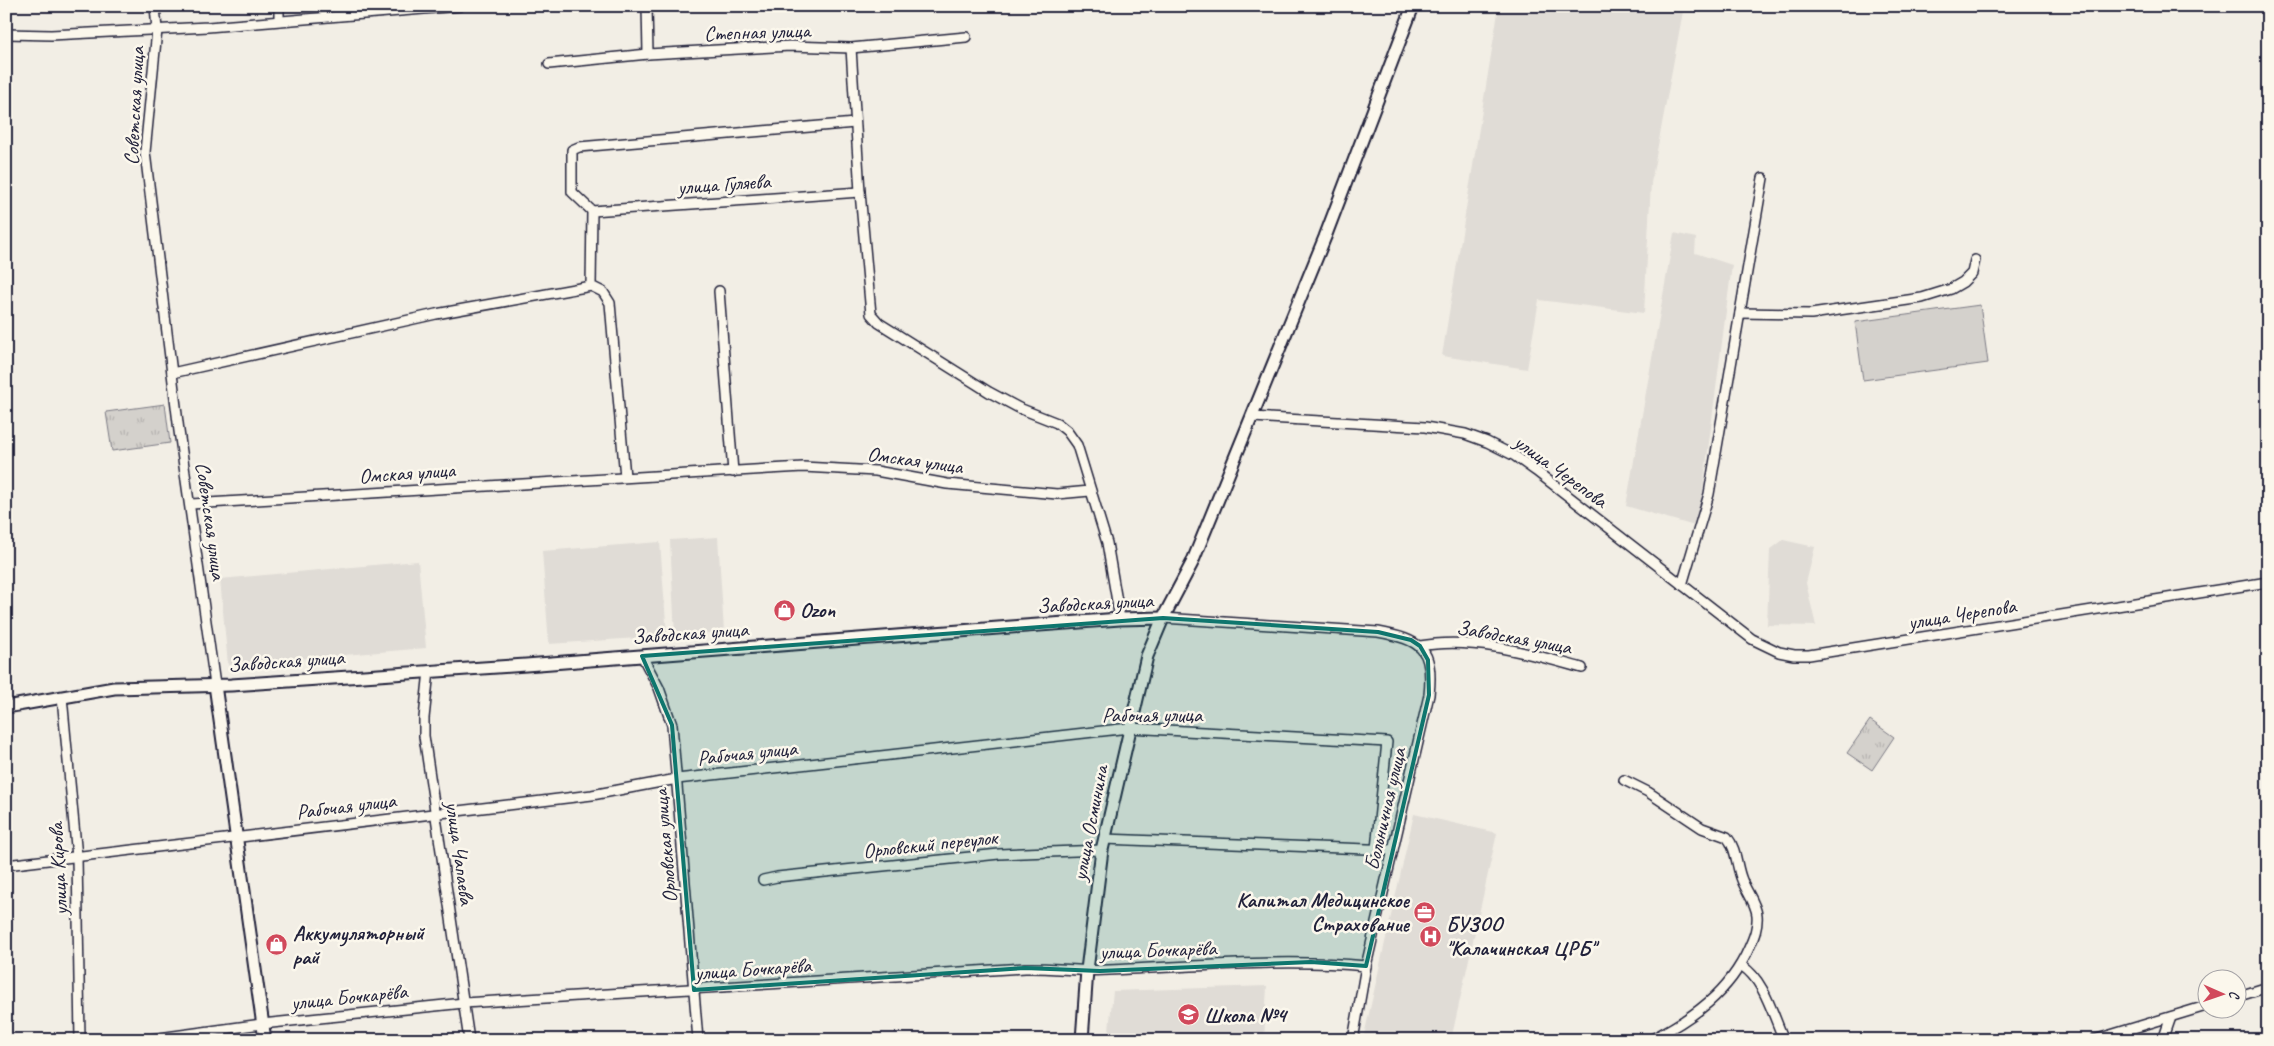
<svg xmlns="http://www.w3.org/2000/svg" width="2274" height="1046" font-family="Caveat,sans-serif">
<style>
.built{fill:#e0dcd6}
.grass{fill:url(#grass-tufts);stroke:#7b7a84}
.pitch{fill:#d4d1cc;stroke:#7b7a84}
.lines{fill:none;stroke-linecap:round;stroke-linejoin:round}
.minor-casing{stroke:#22223b;stroke-width:12}
.tertiary-casing{stroke:#22223b;stroke-width:15}
.minor{stroke:#fbf7ec;stroke-width:9}
.tertiary{stroke:#fbf7ec;stroke-width:11}
.marked{fill:#0f766e;fill-opacity:0.2;stroke:#0f766e;stroke-width:4;stroke-linejoin:round}
.labels{text-anchor:middle;dominant-baseline:central;stroke-width:5;stroke-linejoin:round;paint-order:stroke}
.street-label{font-size:21px;fill:#22223b;stroke:#fbf7ec}
.poi-label{font-size:21px;font-weight:bold;fill:#22223b;stroke:#fbf7ec;text-anchor:start}
</style>
<defs>
<pattern id="grass-tufts" width="24" height="20" patternUnits="userSpaceOnUse" patternTransform="scale(1.25)"><rect width="24" height="20" fill="#d4d1cc"/><path d="M3 7l-1-3M5 7V3M7 7l1-3M15 17l-1-3M17 17v-4M19 17l1-3" fill="none" stroke="#b6b3b0"/></pattern>
</defs>
<rect width="100%" height="100%" fill="#f2eee5"/>
<filter id="ink" filterUnits="userSpaceOnUse"><feTurbulence type="fractalNoise" baseFrequency=".02" numOctaves="2"/><feDisplacementMap in="SourceGraphic" scale="10" xChannelSelector="R" yChannelSelector="G"/><feConvolveMatrix kernelMatrix="1 2 1 2 8 2 1 2 1" color-interpolation-filters="sRGB"/></filter>
<g filter="url(#ink)">
<g class="built">
<polygon points="1499,6 1684,6 1651,183 1644,313 1539,300 1527,369 1442,356"/>
<polygon points="1674,233 1696,238 1695,253 1732,265 1698,527 1626,506"/>
<polygon points="718,537 724,632 675,635 670,540"/>
<polygon points="1783,540 1815,547 1806,583 1816,626 1767,625 1770,550"/>
<polygon points="660,542 667,636 549,644 542,551"/>
<polygon points="418,561 426,648 228,665 220,579"/>
<polygon points="1414,814 1497,833 1451,1040 1363,1040"/>
<polygon points="1267,986 1264,1040 1108,1040 1113,991"/>
</g>
<g class="grass">
<polygon points="165,404 170,443 112,451 106,412"/>
<polygon points="1870,720 1894,737 1872,770 1847,753"/>
</g>
<polygon class="pitch" points="1980,305 1988,363 1863,380 1855,322"/>
<g class="lines">
<defs>
<g id="minor">
<polyline points="155,6 157,30 145,152 179,431 215,685"/>
<polyline points="647,6 648,54"/>
<polyline points="279,20 279,6"/>
<polyline points="6,34 51,35 208,27 460,6"/>
<polyline points="851,48 860,192 871,314 879,323 989,392 1019,408 1057,423 1067,431 1077,445 1107,543 1120,619"/>
<polyline points="549,64 648,54 790,46 851,48 966,37"/>
<polyline points="592,211 860,192"/>
<polyline points="719,291 733,472"/>
<polyline points="1740,313 1811,314 1922,298 1951,289 1963,282 1972,273 1975,260"/>
<polyline points="172,373 436,314 591,286"/>
<polyline points="1252,417 1425,427 1465,434 1487,442 1515,456 1536,471 1752,639 1779,652 1794,655 1809,655 2268,582"/>
<polyline points="625,477 610,303 603,292 591,286 592,211 572,192 572,150 579,147 855,123"/>
<polyline points="191,504 803,467 876,471 947,484 1057,494 1090,491"/>
<polyline points="1682,585 1709,494 1763,178"/>
<path d="M1163,618l215,14c43,8 56,16 51,63l-63,271 -13,74"/>
<path d="M1420,646c53,-10 111,8 162,22"/>
<polyline points="642,656 659,688 672,725 698,1040"/>
<polyline points="429,671 424,718 424,736 469,1040"/>
<polyline points="62,697 77,857 80,1040"/>
<path d="M1624,780l24,12 54,36 25,9c10,12 9,29 15,43 4,11 14,23 15,35 1,12 -3,22 -8,33 -19,44 -57,71 -99,92"/>
<polyline points="1104,839 1393,850"/>
<polyline points="6,865 592,795 677,779 1129,728 1387,742 1376,849"/>
<polyline points="763,880 777,877 999,854 1102,850"/>
<path d="M1742,966c21,13 30,46 40,69l-1,5"/>
<polyline points="2236,997 2268,987"/>
<path d="M144,1040l118,-16 202,-21 561,-35c28,-1 56,4 84,2 86,-3 171,-12 257,-4"/>
<polyline points="2094,1040 2206,1006"/>
<polyline points="2163,1040 2171,1017"/>
</g>
<g id="tertiary">
<polyline points="215,685 265,1040"/>
<polyline points="6,707 114,688 231,685 526,665 998,628 1120,619 1163,618"/>
<polyline points="1082,1040 1087,970 1102,850 1147,656 1163,618 1192,563 1325,237 1413,6"/>
</g>
</defs>
<use href="#minor" class="minor-casing"/>
<use href="#tertiary" class="tertiary-casing"/>
<use href="#minor" class="minor"/>
<use href="#tertiary" class="tertiary"/>
</g>
</g>
<path class="marked" d="M1163,618l215,14 33,8 9,6 8,14 1,35 -63,271 -55,-4 -211,9 -75,-3 -331,22 -22,-265 -30,-69z"/>
<defs>
<symbol id="shop-disc" viewBox="-11 -11 22 22"><circle r="9.5" fill="#d1495b" stroke="#fbf7ec"/><path d="M-5-2.5h2.3a2.7 3.5 0 0 1 5.4 0H5L5.5 6h-11ZM-1.5-2.5h3a1.5 2.3 0 0 0-3 0Z" fill="#fff"/></symbol>
<symbol id="office-disc" viewBox="-11 -11 22 22"><circle r="9.5" fill="#d1495b" stroke="#fbf7ec"/><path d="M-6-3h4V-5.5h4V-3h4V5H-6ZM-1-4.5V-3h2v-1.5ZM-6 0V1H6V0Z" fill="#fff"/></symbol>
<symbol id="hospital-disc" viewBox="-11 -11 22 22"><circle r="9.5" fill="#d1495b" stroke="#fbf7ec"/><path d="M-5-5h3v3.5h4V-5h3V5h-3V1.5h-4V5h-3Z" fill="#fff"/></symbol>
<symbol id="school-disc" viewBox="-11 -11 22 22"><circle r="9.5" fill="#d1495b" stroke="#fbf7ec"/><path d="M0-5L7-2L0 1L-7-2ZM-4 1L0 2.5L4 1V4Q0 6-4 4Z" fill="#fff"/></symbol>
</defs>
<g fill-rule="evenodd">
<use href="#shop-disc" x="772" y="598" width="25" height="25"/>
<use href="#office-disc" x="1412" y="900" width="25" height="25"/>
<use href="#hospital-disc" x="1418" y="924" width="25" height="25"/>
<use href="#shop-disc" x="264" y="932" width="25" height="25"/>
<use href="#school-disc" x="1176" y="1002" width="25" height="25"/>
</g>
<g class="labels">
<g class="street-label">
<text transform="translate(757 32) rotate(-2)">Степная улица</text>
<text transform="translate(134 106) rotate(-87)">Советская улица</text>
<text transform="translate(724 184) rotate(-4)">улица Гуляева</text>
<text transform="translate(915 460) rotate(8)">Омская улица</text>
<text transform="translate(1561 471) rotate(36)">улица Черепова</text>
<text transform="translate(407 473) rotate(-4)">Омская улица</text>
<text transform="translate(211 521) rotate(82)">Советская улица</text>
<text transform="translate(1095 603) rotate(-3)">Заводская улица</text>
<text transform="translate(1962 614) rotate(-9)">улица Черепова</text>
<text transform="translate(690 633) rotate(-4)">Заводская улица</text>
<text transform="translate(1514 637) rotate(10)">Заводская улица</text>
<text transform="translate(286 661) rotate(-4)">Заводская улица</text>
<text x="1152" y="715">Рабочая улица</text>
<text transform="translate(747 753) rotate(-6)">Рабочая улица</text>
<text transform="translate(346 806) rotate(-7)">Рабочая улица</text>
<text transform="translate(1385 809) rotate(-77)">Больничная улица</text>
<text transform="translate(1090 823) rotate(-79)">улица Осминина</text>
<text transform="translate(930 844) rotate(-6)">Орловский переулок</text>
<text transform="translate(665 846) rotate(-95)">Орловская улица</text>
<text transform="translate(460 853) rotate(82)">улица Чапаева</text>
<text transform="translate(58 869) rotate(-93)">улица Кирова</text>
<text transform="translate(1158 950) rotate(-2)">улица Бочкарёва</text>
<text transform="translate(753 969) rotate(-4)">улица Бочкарёва</text>
<text transform="translate(349 997) rotate(-6)">улица Бочкарёва</text>
</g>
<g class="poi-label">
<text x="800" y="610">Ozon</text>
<text x="1409" y="900" text-anchor="end">Капитал Медицинское<tspan x="1409" dy="24">Страхование</tspan></text>
<text x="1446" y="924">БУЗОО<tspan x="1446" dy="24">"Калачинская ЦРБ"</tspan></text>
<text x="293" y="933">Аккумуляторный<tspan x="293" dy="24">рай</tspan></text>
<text x="1204" y="1015">Школа №4</text>
</g>
</g>
<rect width="2274" height="1046" fill="none" stroke="#fbf7ec" stroke-width="25"/>
<rect x="12" y="12" width="2249" height="1021" fill="none" stroke="#22223b" stroke-width="2" filter="url(#ink)"/>
<g transform="translate(2222 994) rotate(92)"><circle r="24" fill="#fbf7ec" stroke="#a4a2a5"/>
<path d="M0-4L9 19L0 12L-9 19Z" fill="#d1495b"/>
<text y="-8" font-size="14" font-weight="bold" text-anchor="middle" fill="#22223b">С</text>
</g>
</svg>
